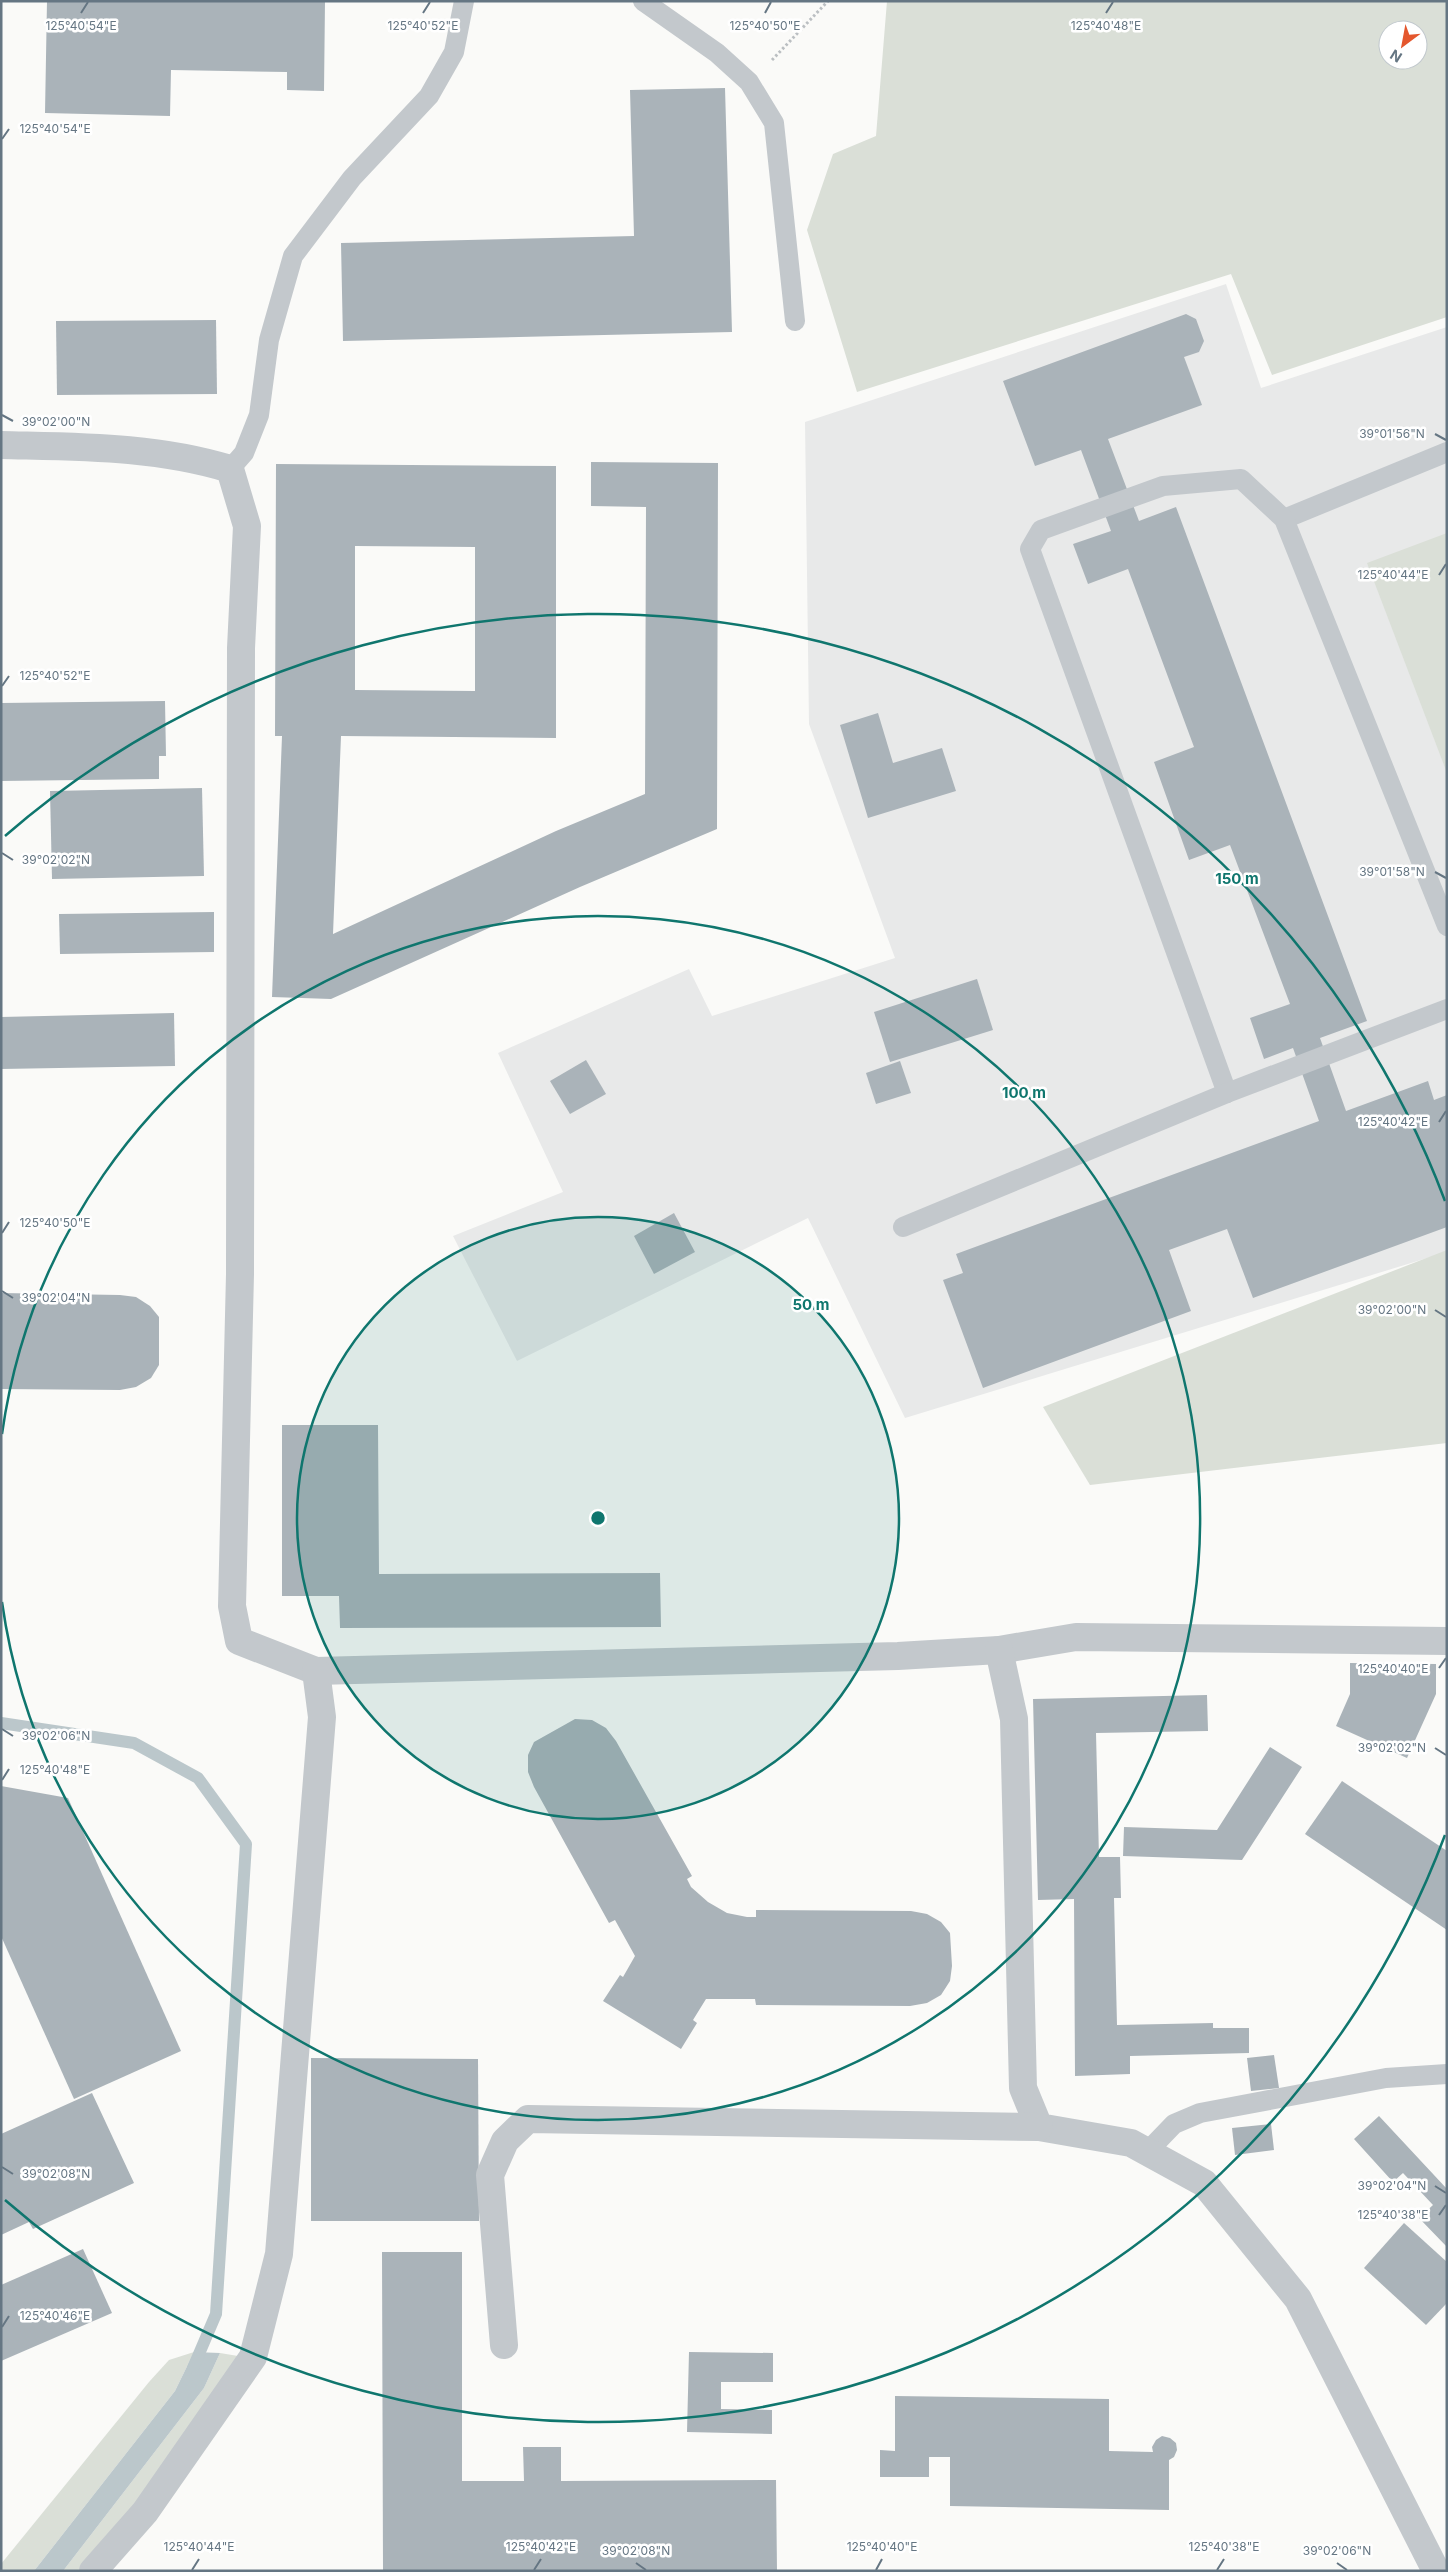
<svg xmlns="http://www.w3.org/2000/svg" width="1448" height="2572" font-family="Inter,sans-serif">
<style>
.built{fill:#e8e9e9}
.green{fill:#dadfd7;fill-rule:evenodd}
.water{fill:#bbc7cb}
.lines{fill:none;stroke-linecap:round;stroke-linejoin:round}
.stream{stroke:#bbc7cb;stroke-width:12}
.building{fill:#aab3b9;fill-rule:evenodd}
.path{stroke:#bbbfc2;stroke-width:3;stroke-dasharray:2.5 2.5;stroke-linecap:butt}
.lane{stroke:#c3c8cc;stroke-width:20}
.street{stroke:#c3c8cc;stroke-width:28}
.ticks{fill:none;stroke:#657683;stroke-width:2}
.ring{fill:none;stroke:#0f766e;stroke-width:2.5}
.ticks-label{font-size:12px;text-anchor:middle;fill:#657683;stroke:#fff;stroke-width:5;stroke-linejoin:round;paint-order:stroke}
.centre{fill:#0f766e;stroke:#fff;stroke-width:2.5}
.ring-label{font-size:15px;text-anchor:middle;font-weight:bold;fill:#0f766e;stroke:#fff;stroke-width:5;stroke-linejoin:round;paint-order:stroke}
</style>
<rect width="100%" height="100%" fill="#fafaf8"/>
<polygon class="built" points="1226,284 1261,388 1447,327 1447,1252 905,1418 808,1218 517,1361 453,1236 563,1192 498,1053 689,969 712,1016 895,958 809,724 805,422"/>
<g class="green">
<path d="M887,1h560v316l-175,58 -41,-101 -374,118 -50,-162 26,-76 43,-18zM1388,30h30v30h-30z"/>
<polygon points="1447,533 1447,773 1367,563"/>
<polygon points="1447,1250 1447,1443 1090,1485 1043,1407"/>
<polygon points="194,2352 175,2391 34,2571 1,2571 1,2564 149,2382 169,2360"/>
<polygon points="220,2353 238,2356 223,2391 87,2571 63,2571 204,2388"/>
</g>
<polygon class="water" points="194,2352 220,2353 204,2388 63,2571 34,2571 175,2391"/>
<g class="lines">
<polyline class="stream" points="1,1723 134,1743 198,1778 246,1844 216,2314 193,2368"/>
</g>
<g class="building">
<polygon points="47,1 325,1 324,91 287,90 287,72 171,70 170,116 45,113"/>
<polygon points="725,88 732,332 343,341 341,243 634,236 630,90"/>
<polygon points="1186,314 1196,319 1204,341 1199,352 1184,357 1202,405 1108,439 1139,521 1176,507 1367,1021 1320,1038 1346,1111 1428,1081 1434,1100 1447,1095 1447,1227 1253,1298 1227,1229 1169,1250 1191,1311 983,1388 943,1280 963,1273 956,1254 1319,1121 1293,1048 1264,1059 1250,1018 1290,1004 1230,845 1189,860 1154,762 1194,747 1128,569 1088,584 1073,544 1111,531 1081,450 1035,466 1003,381"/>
<polygon points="216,320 217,394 57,395 56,321"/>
<path d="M591,462l127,1 -1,366 -137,58 -249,112 -59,-2 10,-261h-7l1,-272 280,2v272l-215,-2 -8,198 223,-103 89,-37 1,-287 -55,-1zM355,546l120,1v144l-120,-1z"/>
<polygon points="165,701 166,756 159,756 159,779 1,781 1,703"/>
<polygon points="878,713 893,763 942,748 956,791 868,818 840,725"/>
<polygon points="202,788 204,876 52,879 50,791"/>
<polygon points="214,912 214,952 60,954 59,914"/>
<polygon points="977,979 993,1030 890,1062 874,1012"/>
<polygon points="174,1013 175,1066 1,1069 1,1017"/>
<polygon points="586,1060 606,1094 570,1114 550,1081"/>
<polygon points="900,1061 911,1093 876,1104 866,1073"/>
<polygon points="674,1213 695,1252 654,1274 634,1236"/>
<polygon points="1,1293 120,1295 136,1297 150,1306 159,1317 159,1365 151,1378 136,1387 120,1390 1,1389"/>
<polygon points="282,1425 378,1425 379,1574 660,1573 661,1627 340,1628 339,1596 282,1596"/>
<polygon points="1350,1663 1436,1664 1436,1694 1407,1758 1336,1726 1350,1694"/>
<polygon points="1207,1695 1208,1731 1096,1733 1099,1857 1120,1857 1121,1898 1114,1898 1117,2025 1213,2023 1213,2028 1249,2028 1249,2053 1130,2056 1130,2074 1075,2076 1074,1899 1038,1900 1033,1699"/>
<polygon points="575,1719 592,1720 606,1728 616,1741 692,1876 687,1879 691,1887 708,1902 727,1913 747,1917 756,1917 756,1910 911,1911 927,1914 941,1922 950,1933 952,1966 950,1981 941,1995 927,2003 910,2006 756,2005 755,1999 706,1999 693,2020 697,2023 681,2049 603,2001 620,1975 623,1977 635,1956 615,1920 609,1923 534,1787 528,1772 528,1755 534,1742"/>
<polygon points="1270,1747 1302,1767 1242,1860 1123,1856 1124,1827 1217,1830"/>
<polygon points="1342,1781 1447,1851 1447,1930 1305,1834"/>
<polygon points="1,1786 68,1798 181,2051 74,2099 1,1936"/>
<polygon points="1274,2055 1279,2088 1251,2091 1247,2058"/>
<polygon points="311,2058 478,2059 479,2221 311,2221"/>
<polygon points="92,2093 134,2183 33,2229 29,2222 1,2235 1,2134"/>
<polygon points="1379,2116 1447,2189 1447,2247 1419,2218 1433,2205 1403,2173 1393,2182 1354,2139"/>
<polygon points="1271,2124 1274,2150 1235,2155 1232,2128"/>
<polygon points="1404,2223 1447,2262 1447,2303 1426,2325 1364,2268"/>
<polygon points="83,2249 112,2313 1,2361 1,2285"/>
<polygon points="382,2252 462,2252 462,2481 524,2481 523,2447 561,2447 561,2481 776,2480 777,2571 383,2571"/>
<polygon points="689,2352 773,2353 773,2382 721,2382 721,2409 772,2410 772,2434 687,2432"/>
<polygon points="895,2396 1109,2399 1109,2451 1153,2452 1152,2447 1156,2440 1162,2436 1170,2438 1176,2443 1177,2450 1174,2457 1169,2460 1169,2510 950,2506 950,2457 929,2457 929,2477 880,2477 880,2450 895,2451"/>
</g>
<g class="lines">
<polyline class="path" points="772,60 828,1"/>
<g class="lane">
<polyline points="643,1 717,53 749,82 774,123 795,321"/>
<polyline points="230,469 244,453 259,415 269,340 293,256 352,178 429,96 454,52 464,1"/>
<polyline points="1284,519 1447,452"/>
<polyline points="1227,1093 1030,549 1041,530 1163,486 1241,479 1284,519 1447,926"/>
<polyline points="903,1227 1227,1093 1447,1009"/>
<polyline points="1147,2152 1174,2124 1200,2113 1386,2078 1447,2074"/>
</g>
<g class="street">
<path d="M1,445c78,2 154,1 229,24l17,57 -6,122 -1,626 -8,332 7,35 77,30 582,-15 101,-6 77,-13 371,4"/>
<polyline points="999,1650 1014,1719 1023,2088 1039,2127 1131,2143 1204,2183 1298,2299 1436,2571"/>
<polyline points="504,2345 490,2175 505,2141 528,2119 1039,2127"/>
<polyline points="93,2571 145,2512 253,2357 279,2254 322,1717 316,1671"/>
</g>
</g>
<path class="ticks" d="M81,13l7,-11M423,13l7,-11M765,13l6,-11M1106,13l7,-11M2,139l7,-10M2,415l11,6M1435,434l11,6M1439,575l7,-11M2,686l7,-10M2,853l11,7M1435,872l11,6M1439,1122l7,-11M2,1233l7,-11M2,1291l11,7M1435,1310l11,7M1439,1668l7,-10M2,1729l11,7M1435,1748l11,7M2,1780l7,-11M2,2167l11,7M1435,2186l11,7M1439,2215l7,-10M2,2327l7,-11M636,2563l10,7M1337,2563l10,7M192,2570l7,-11M534,2570l7,-11M876,2570l6,-11M1217,2570l7,-11"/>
<circle cx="598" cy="1518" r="301" fill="#0f766e" fill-opacity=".12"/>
<g class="ring">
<circle cx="598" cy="1518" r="301"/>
<path d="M2 1434A602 602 0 1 1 2 1602"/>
<path d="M1445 1835A904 904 0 0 1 5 2200M5 836A904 904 0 0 1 1445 1201"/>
</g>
<g class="ticks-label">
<text x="81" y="30">125°40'54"E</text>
<text x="423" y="30">125°40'52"E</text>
<text x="765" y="30">125°40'50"E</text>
<text x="1106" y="30">125°40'48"E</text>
<text x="55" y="133">125°40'54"E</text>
<text x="56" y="426">39°02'00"N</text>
<text x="1392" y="438">39°01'56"N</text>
<text x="1393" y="579">125°40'44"E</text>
<text x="55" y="680">125°40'52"E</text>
<text x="56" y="864">39°02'02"N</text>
<text x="1392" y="876">39°01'58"N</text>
<text x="1393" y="1126">125°40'42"E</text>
<text x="55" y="1227">125°40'50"E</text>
<text x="56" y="1302">39°02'04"N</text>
<text x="1392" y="1314">39°02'00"N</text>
<text x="1393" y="1673">125°40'40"E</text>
<text x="56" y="1740">39°02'06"N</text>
<text x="1392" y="1752">39°02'02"N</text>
<text x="55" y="1774">125°40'48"E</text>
<text x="56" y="2178">39°02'08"N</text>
<text x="1392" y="2190">39°02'04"N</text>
<text x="1393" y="2219">125°40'38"E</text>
<text x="55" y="2320">125°40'46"E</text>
<text x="199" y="2551">125°40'44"E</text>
<text x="541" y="2551">125°40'42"E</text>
<text x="882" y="2551">125°40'40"E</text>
<text x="1224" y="2551">125°40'38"E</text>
<text x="636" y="2555">39°02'08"N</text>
<text x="1337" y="2555">39°02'06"N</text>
</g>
<circle cx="598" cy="1518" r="8" class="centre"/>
<g class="ring-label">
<text x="1237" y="884">150 m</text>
<text x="1024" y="1098">100 m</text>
<text x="811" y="1310">50 m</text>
</g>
<rect width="1448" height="2572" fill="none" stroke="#657683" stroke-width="5"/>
<g transform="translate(1403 45) rotate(212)"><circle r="24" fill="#ffffff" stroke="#c1c8cd"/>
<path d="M0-4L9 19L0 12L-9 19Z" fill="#e4572e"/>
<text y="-8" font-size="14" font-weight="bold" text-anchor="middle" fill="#657683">N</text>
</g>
</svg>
